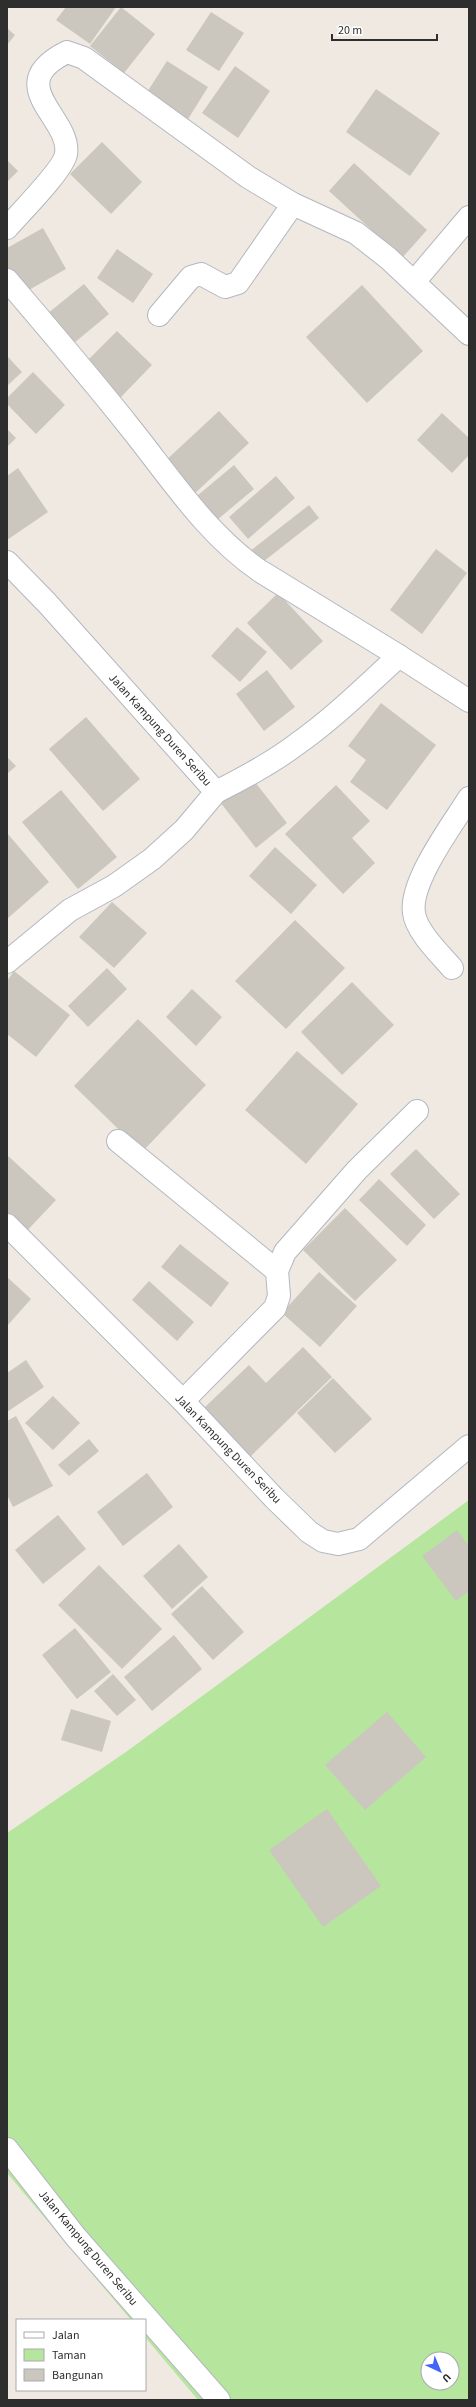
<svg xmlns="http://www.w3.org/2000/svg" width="476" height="2407" font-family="'Source Sans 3',sans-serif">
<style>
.green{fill:#b6e59e;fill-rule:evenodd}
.building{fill:#cbc7bf}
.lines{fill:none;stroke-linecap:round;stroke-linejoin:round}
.street-casing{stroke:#b4b7c1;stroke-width:24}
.street{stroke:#fff;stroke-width:22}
.labels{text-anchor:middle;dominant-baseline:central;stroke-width:4;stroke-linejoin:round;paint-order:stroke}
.street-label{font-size:12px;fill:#2e2e2e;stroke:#fff}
</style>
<rect width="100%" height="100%" fill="#efe9e1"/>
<path class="green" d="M469,1500v900h-271l-53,-63v-17h-14l-124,-147v-340l119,-81zM428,2359h24v24h-24z"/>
<g class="building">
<polygon points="66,7 116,7 90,44 56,20"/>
<polygon points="121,7 155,34 124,73 90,46"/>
<polygon points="211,12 244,33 219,71 186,50"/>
<polygon points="7,28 15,35 7,45"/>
<polygon points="167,61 208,87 185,124 144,97"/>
<polygon points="235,66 270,91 238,138 202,113"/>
<polygon points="376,89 440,133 410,176 346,132"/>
<polygon points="102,142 142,182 111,214 70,174"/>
<polygon points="7,160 18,171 7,182"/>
<polygon points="354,163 427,230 402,258 329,191"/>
<polygon points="43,228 66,269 20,295 7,271 7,248"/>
<polygon points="117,249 153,274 133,303 97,278"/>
<polygon points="84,284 109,314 68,348 42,318"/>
<polygon points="362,285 423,351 367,403 306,337"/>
<polygon points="117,331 152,365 120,398 85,363"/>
<polygon points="7,356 22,372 7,386"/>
<polygon points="33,372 65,405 36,434 7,404 7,398"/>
<polygon points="219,411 249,443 193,495 163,463"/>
<polygon points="442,413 469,438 469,455 452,473 417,440"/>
<polygon points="7,429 16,438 7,447"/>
<polygon points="234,465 254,489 217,520 197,496"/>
<polygon points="18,468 48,512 7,540 7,476"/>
<polygon points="276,476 295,498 248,539 229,517"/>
<polygon points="309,505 319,518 259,565 249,552"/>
<polygon points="436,549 467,573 422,634 390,610"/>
<polygon points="278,593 323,641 291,670 247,623"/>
<polygon points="237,627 267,652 240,682 211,656"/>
<polygon points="267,670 295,707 264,731 236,694"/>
<polygon points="381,703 436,745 387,810 350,782 366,760 348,746"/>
<polygon points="86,717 140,779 103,811 49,749"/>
<polygon points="7,757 16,766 7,774"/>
<polygon points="251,777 287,823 256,848 220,802"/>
<polygon points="336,785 370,821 352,838 375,863 343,894 285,834"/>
<polygon points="61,790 117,857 78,889 22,822"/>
<polygon points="7,833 49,882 7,919"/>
<polygon points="275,847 317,885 291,914 249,876"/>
<polygon points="112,902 147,933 114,968 79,937"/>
<polygon points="295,920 345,968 286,1029 235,981"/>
<polygon points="107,968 127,989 88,1027 68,1006"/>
<polygon points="14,971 70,1015 36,1057 7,1034 7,981"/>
<polygon points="352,982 394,1025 342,1075 301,1032"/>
<polygon points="192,989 222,1017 196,1046 166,1017"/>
<polygon points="138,1019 206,1085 142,1152 74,1086"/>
<polygon points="297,1051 358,1104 306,1164 245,1110"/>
<polygon points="416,1149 460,1194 434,1219 390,1174"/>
<polygon points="7,1155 56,1200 21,1237 7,1224"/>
<polygon points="379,1179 426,1225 407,1246 359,1200"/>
<polygon points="345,1208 397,1260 355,1301 303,1250"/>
<polygon points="180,1244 229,1283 211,1307 161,1267"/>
<polygon points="319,1272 357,1306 320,1347 282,1313"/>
<polygon points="7,1277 31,1299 7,1326"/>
<polygon points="149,1281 194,1322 177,1341 132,1300"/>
<polygon points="303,1347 332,1377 250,1457 204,1408 249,1365 266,1383"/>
<polygon points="26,1360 44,1387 7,1412 7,1373"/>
<polygon points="333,1378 372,1419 335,1453 297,1413"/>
<polygon points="53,1396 80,1423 53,1450 25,1423"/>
<polygon points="16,1416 53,1486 13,1507 7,1495 7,1421"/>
<polygon points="89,1439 99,1451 69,1476 58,1465"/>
<polygon points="147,1473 173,1507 123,1546 97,1512"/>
<polygon points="58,1515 86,1549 43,1584 15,1550"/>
<polygon points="457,1530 469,1546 469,1591 456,1601 422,1556"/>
<polygon points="179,1544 208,1577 172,1609 143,1576"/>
<polygon points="99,1565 162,1629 122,1669 58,1605"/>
<polygon points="202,1586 244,1632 213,1660 171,1614"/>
<polygon points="75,1628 111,1672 77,1699 42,1655"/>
<polygon points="174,1635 202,1669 152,1711 124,1677"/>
<polygon points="113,1674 136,1700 117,1716 94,1691"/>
<polygon points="71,1709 111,1721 102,1752 61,1740"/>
<polygon points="387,1712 426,1757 365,1810 325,1765"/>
<polygon points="327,1809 381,1886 323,1927 269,1850"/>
</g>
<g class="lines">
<defs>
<g id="street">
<path d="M7,228c12,-14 57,-59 59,-74 6,-36 -66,-69 1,-102l17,6 164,119 45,27 63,29 32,25 81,76"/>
<path d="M7,280c41,48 82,96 121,145 42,52 77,108 132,146l139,85"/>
<polyline points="414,282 469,217"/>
<polyline points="159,315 191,277 201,274 225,287 238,283 293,204"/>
<path d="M7,562l40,41 169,189c28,-14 56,-29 81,-48 37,-26 69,-58 102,-88l70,45"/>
<polyline points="7,962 70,910 114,886 152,859 184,830 216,792"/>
<path d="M452,968c-12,-14 -36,-37 -38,-55 -5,-31 39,-89 55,-115"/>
<polyline points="118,1141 277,1271"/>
<polyline points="7,1225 183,1401 274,1498 309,1532 323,1541 338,1544 359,1539 469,1446"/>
<polyline points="183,1401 275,1308 279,1296 277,1271 285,1252 357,1170 417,1111"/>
<polyline points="7,2149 75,2236 219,2400"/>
</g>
</defs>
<use href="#street" class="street-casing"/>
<use href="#street" class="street"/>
</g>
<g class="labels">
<g class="street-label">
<text transform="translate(160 730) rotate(48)">Jalan Kampung Duren Seribu</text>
<text transform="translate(228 1449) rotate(46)">Jalan Kampung Duren Seribu</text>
<text transform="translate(88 2248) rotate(50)">Jalan Kampung Duren Seribu</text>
</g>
</g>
<rect width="476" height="2407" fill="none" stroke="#2e2e2e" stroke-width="16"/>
<rect x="16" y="2319" width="130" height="72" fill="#ffffff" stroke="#ababab"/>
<rect x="24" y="2332" width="20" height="6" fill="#ffffff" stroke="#ababab"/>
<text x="52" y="2339" font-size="12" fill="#2e2e2e">Jalan</text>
<rect x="24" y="2349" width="20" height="12" fill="#b6e59e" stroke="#ababab"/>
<text x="52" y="2359" font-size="12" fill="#2e2e2e">Taman</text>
<rect x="24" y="2369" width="20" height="12" fill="#cbc7bf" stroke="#ababab"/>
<text x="52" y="2379" font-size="12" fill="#2e2e2e">Bangunan</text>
<g transform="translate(440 2371) rotate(136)"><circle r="19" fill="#ffffff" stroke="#ababab"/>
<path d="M0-3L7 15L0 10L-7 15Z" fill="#4264fb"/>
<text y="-6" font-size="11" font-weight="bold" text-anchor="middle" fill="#2e2e2e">U</text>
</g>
<path d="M332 34v6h105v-6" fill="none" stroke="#2e2e2e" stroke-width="2"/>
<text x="338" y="34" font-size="12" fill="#2e2e2e" stroke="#ffffff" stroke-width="3" paint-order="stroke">20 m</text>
</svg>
